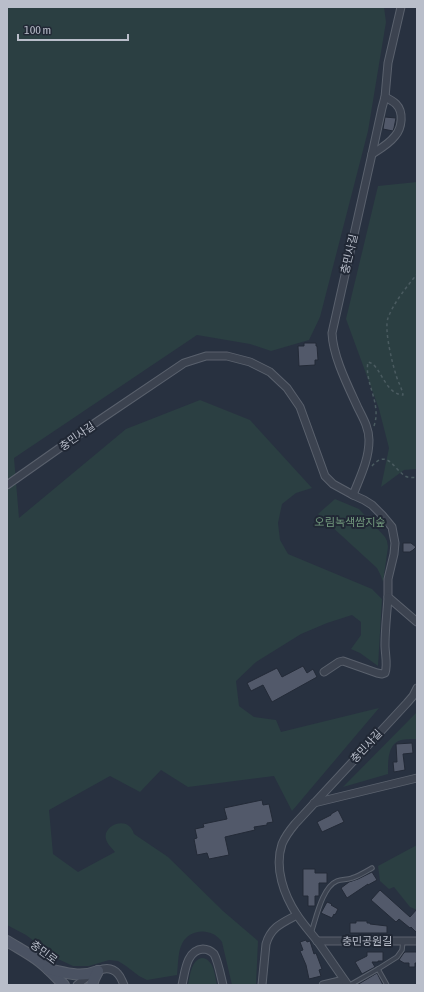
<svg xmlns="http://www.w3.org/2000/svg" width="424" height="992" font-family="'Asap Condensed','Noto Sans KR',sans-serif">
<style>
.green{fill:#2b3f42}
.building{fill:#52596a;stroke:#232a37}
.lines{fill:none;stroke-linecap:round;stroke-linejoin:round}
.lane-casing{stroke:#5a616d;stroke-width:5.5}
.street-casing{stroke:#5a616d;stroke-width:9}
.secondary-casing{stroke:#5a616d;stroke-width:12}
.path{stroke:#4a5b60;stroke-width:1.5;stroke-dasharray:3 3;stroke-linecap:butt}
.lane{stroke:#3c4350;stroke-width:3.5}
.street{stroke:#3c4350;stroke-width:7}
.secondary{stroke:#4a5262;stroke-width:10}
.labels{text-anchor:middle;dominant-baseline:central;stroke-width:4;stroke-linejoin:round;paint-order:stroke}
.street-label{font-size:11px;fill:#b9beca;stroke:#212835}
.park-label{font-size:11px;fill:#72997d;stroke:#212835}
</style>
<rect width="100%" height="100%" fill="#283140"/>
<g class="green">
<path d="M7,7h377l2,15 -18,109 -48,186 -11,23 -38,11 -21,-7 -53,-9 -183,123 5,60 107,-89 74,-29 50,20 62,68 -16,5 -14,11 -4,19 2,17 8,14 84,35 10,10 -4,67 -18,-13 -9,-4 10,-14v-13l-9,-7 -25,8 -26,11 -45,28 -20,19 3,25 15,11 22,3 5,12 98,-24 -87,103 -18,-35 -86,11 -27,-17 -21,22 -30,-16 -61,34 4,44 25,18 37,-20c-3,-4 -8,-8 -9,-13 -4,-13 22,-25 28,-5l34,23 55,54 35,30 -2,44h-24l-10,-43c-10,-15 -34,-14 -41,4 -3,7 -3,20 -4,29l-30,5 -8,-4 -13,-10 -8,-5 -9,-1 -20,6h-16l-15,-7 -32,-24 -19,-10z"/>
<polygon points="417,182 417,469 404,470 381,487 389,448 379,409 346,319 378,186"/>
<polygon points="335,499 359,509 385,537 387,541 388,547 383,582 381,576 377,568 318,514"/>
<path d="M417,712v27c-5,0 -12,0 -16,1 -14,4 -13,23 -13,34l-45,13z"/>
<polygon points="417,845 417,910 410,907 394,887 389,889 380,881 378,866"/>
<path d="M202,958c12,1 13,18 15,27h-29c2,-9 3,-25 14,-27z"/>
</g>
<g class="building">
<polygon points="385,117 396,118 394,128 393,131 383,129"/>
<polygon points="304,343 316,343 316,346 317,346 318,360 315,360 315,365 299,366 298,346 304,346"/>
<polygon points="403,543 411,543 416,547 413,550 410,552 403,552"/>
<polygon points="303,666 307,673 313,669 317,677 272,702 263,685 251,691 247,683 277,668 282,677"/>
<polygon points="412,743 413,753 403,754 405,770 394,772 393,762 397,762 396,744"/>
<polygon points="262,800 263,805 269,804 273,822 267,823 267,825 254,827 255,830 225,837 229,855 209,859 207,853 197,855 194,839 197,838 195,829 204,827 203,824 227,819 224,808"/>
<polygon points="338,810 344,822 322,832 317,822 331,815 331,814"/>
<polygon points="303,869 315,869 315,873 327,873 327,883 319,883 319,896 315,896 315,906 308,906 308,896 303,896"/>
<polygon points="372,872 377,880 368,885 368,884 347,898 341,888 349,882 358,879"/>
<polygon points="380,890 410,917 417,909 417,933 411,927 410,928 399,919 396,922 371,900"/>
<polygon points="327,902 332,904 331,905 338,909 335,915 334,914 332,918 321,913"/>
<polygon points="356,921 367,921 367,923 370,923 370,924 387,926 387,933 350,933 350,923 356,923"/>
<polygon points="306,940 307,942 310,941 314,954 316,953 322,969 319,970 321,976 309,979 306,965 300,951 303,950 300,942"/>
<polygon points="367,952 383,952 383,961 378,961 378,962 372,962 375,967 362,974 355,962 367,956"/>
<polygon points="405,952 417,952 417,963 415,963 415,967 409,967 409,963 404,963 399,960 403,954"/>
<polygon points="377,973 383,985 357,985"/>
</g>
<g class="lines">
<defs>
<g id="lane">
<path d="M311,933c5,-14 11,-46 26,-52 5,-2 10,-1 15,-3 7,-2 13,-6 20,-10"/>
<polyline points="378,969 397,957 402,950 403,941"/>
<polyline points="350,985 378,969 387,985"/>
</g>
<g id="street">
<path d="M372,154c8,-5 17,-10 23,-18 7,-8 9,-24 1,-32 -3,-3 -7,-5 -11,-7"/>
<polyline points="7,485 98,421 184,363 206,356 227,356 250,362 270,372 287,388 300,407 325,476 333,484 353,495 364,500 372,505 382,515 392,527 395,543 394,554 388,579 388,597 410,616 417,622"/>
<path d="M353,495c7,-18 16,-35 16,-55 0,-12 -6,-22 -11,-32 -10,-22 -25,-51 -26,-75l40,-179 10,-46 3,-11 3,-34 13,-56"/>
<path d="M324,672l15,-10 4,-1 34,12 5,1 3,-1c3,-8 0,-19 0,-28 0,-16 2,-32 3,-48"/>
<polyline points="314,803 417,778"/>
<polyline points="317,941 417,941"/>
<path d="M77,985c10,-8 29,-25 41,-11 3,3 4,7 6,11"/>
<path d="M182,985c3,-12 4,-35 21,-36 4,0 8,2 11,5 4,7 7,23 9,31"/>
<path d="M262,985l4,-41c5,-17 16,-21 31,-29"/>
<polyline points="323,985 344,980"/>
<path d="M348,985c-10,-14 -20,-29 -30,-43 -7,-9 -15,-18 -21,-27 -13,-20 -23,-47 -15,-71 3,-7 8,-14 13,-20l112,-121 6,-7 4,-8"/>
</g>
<g id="secondary">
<path d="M7,941c11,7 23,13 33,21 9,7 16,15 24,23"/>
<path d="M48,969c19,4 32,9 50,2"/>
<polyline points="92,985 94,979 98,971"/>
</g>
</defs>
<use href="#lane" class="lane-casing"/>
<use href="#street" class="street-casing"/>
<use href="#secondary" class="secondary-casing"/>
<g class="path">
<path d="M374,426c8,-23 -10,-43 -6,-64 13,2 16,32 35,33 -1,-7 -5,-13 -7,-20 -4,-13 -12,-45 -8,-57 6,-16 18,-30 29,-44"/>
<path d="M372,466c15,-17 21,2 33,10 3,2 8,1 12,2"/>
</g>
<use href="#lane" class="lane"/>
<use href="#street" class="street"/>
<use href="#secondary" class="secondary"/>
</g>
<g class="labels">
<g class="street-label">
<text transform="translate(349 254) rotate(-77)">충민사길</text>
<text transform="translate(77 436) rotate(-35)">충민사길</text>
<text transform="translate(366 746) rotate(-47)">충민사길</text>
<text x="367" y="941">충민공원길</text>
<text transform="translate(44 952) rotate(37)">충민로</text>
</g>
<g class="park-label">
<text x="350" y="522">오림녹색쌈지숲</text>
</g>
</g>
<rect width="424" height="992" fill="none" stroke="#b9beca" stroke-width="16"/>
<path d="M18 34v6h110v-6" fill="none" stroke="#b9beca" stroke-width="2"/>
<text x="24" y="34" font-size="12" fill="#b9beca" stroke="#212835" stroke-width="3" paint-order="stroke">100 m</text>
</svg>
